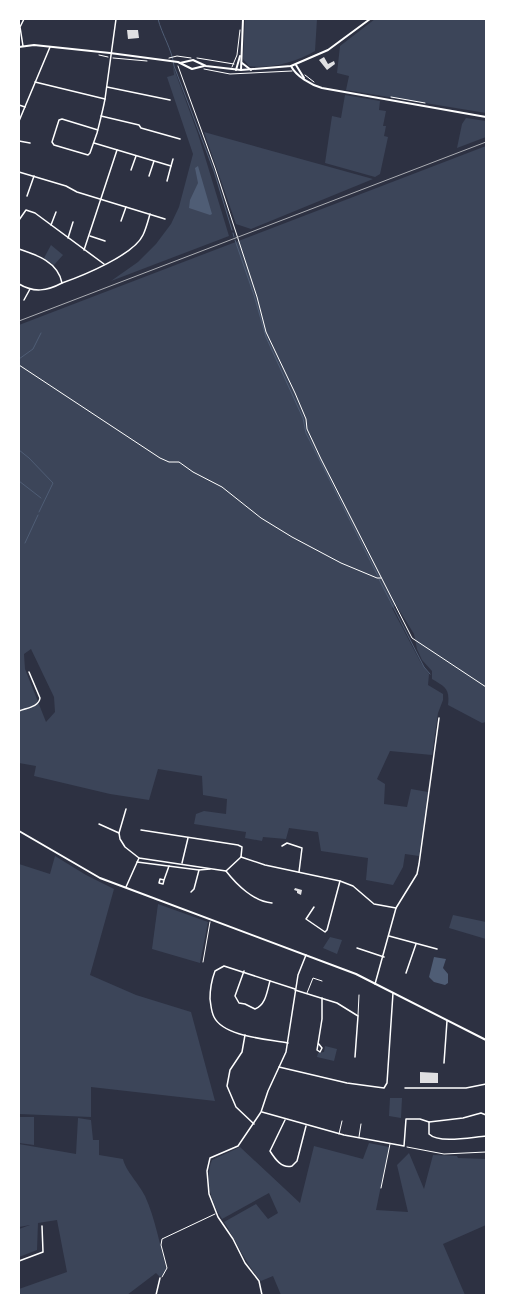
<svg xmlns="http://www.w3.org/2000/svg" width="505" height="1314" font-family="'Times New Roman',serif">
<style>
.green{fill:#3c4559;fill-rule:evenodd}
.water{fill:#4f5d75}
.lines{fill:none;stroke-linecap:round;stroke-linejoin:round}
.stream{stroke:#4f5d75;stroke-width:1}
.building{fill:#e0e0e3}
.path{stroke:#fff;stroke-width:1}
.service{stroke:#fff;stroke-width:1}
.minor{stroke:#fff;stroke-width:1.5}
.tertiary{stroke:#fff;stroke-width:2}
.rail{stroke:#abadb3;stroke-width:1}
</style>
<rect width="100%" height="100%" fill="#2d3142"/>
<g class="green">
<path d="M245,19h72l-2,32c-18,11 -45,18 -66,15l-6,-7z"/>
<polygon points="375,19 486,19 486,113 346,90 349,76 337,73 340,46"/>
<polygon points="173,66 198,134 229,236 111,281 138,262 156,244 171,224 179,207 193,154 167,77 174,75"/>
<polygon points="345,95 380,101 379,110 386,111 383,126 386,126 384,136 388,137 380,174 375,177 325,163 332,116 341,118"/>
<polygon points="466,118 486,121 486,137 457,148 462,124"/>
<polygon points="204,132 373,179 251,229 236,224"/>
<path d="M486,146v576l-4,1 -34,-18c2,-17 -3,-18 -16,-26v-8l-10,-11 -5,-11 -3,-15 -18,-29 -4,3 29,55 8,11 -1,11 15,9v6l-5,13 -6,42 -42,-4 -13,28 8,5 -1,20 23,3 4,-18 17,3 -9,64 -14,-2 -2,13 -10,18 -27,-5 2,-22 -47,-7 -3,-19 -29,-4 -3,11 -23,-2 -1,4 -17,-3 1,-6 -52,-8 2,-10 8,-3 22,3 1,-15 -24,-4 -1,-19 -44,-7 -9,31 -39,-6 -76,-18 2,-10 -17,-3v-438zM31,649l23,48 1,15 -9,10 -21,-53 -1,-15z"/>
<polygon points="51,245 63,255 54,265 44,258"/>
<polygon points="55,856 86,875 114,889 90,975 136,995 191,1012 215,1101 91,1087 91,1117 19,1114 19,864 50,874"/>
<polygon points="158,904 208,922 200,963 152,949"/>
<polygon points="453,915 486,922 486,939 449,928"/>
<polygon points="330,937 342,940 337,954 323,948"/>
<polygon points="325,1046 337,1049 334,1061 317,1057 318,1053 324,1052"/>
<polygon points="390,1098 402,1098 401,1118 389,1116"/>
<polygon points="19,1117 34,1117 34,1145 19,1143"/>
<path d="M78,1118l13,2 2,20h6v15l24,4c2,11 17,26 22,37 10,22 15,49 21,72l-1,5 -5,4 -4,-4 -29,22h-108v-6l48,-17 -10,-52 -19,3 -1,27 -18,7v-28l11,-4 -11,2v-83l57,10z"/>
<path d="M369,1143l20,4 -13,63 32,2 -11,-47 12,-12 15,36 9,-34 24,1 1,2 28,1v66l-43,19 22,51h-184l-8,-19 -12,5c-16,-18 -24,-39 -37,-59l32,-18 12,15 10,-6 -9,-20 -47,26c-11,-17 -18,-40 -10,-59l28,-13 60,56 14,-57 49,13z"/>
</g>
<g class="water">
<polygon points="198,166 212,214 210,215 189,208 190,200 198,183 195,168"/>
<polygon points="434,957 446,959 443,968 448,974 448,983 445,985 434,982 429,977"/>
</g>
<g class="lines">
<g class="stream">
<path d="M158,19c4,16 14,30 16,47l40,105 18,59"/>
<polyline points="233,233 234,237"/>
<polyline points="235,240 254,295 266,337 303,418 306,433 378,576"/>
<polyline points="19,359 33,349 41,333"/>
<polyline points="19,450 29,458 53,483 39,512"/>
<polyline points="19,481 41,498"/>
<polyline points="25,543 38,515"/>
<polyline points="379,579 424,667 430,674"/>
</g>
</g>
<g class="building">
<polygon points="127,30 138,30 139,38 128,39"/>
<polygon points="324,57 328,64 334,61 335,64 327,70 319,60"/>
<polygon points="295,888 302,890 301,895 297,893 297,891 294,890"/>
<polygon points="420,1072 438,1073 438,1083 420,1083"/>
</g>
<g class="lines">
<g class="path">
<polyline points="99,55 108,57"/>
<polyline points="113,58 147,61"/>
<polyline points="169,58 177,56 191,58"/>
<polyline points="197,58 234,64"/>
<polyline points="178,66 215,168 257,297 266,332 295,393 306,419 307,429 321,459 412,638 486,687"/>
<polyline points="232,67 237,55 240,30"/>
<polyline points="204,69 230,74 292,71"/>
<polyline points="305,75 314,82"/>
<polyline points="391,97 425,103"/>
<polyline points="19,365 160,458 169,462 179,462 193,472 222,487 261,518 292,537 341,563 377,578 381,578"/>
<polyline points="203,962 210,922"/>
<polyline points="407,1147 444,1154 486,1152"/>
<polyline points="162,1277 167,1268 161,1245 162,1239 215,1214"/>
</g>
<g class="service">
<polyline points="307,993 313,978 322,981"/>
<polyline points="358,1016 359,995"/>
<polyline points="339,1134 342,1121"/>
<polyline points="359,1137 361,1124"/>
<polyline points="381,1188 390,1144"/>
</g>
<g class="minor">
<polyline points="23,46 20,27 24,19"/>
<polyline points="35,82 105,99 116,19"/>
<polyline points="107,87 170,100"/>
<polyline points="19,105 25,107"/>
<polyline points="101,116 139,125 141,128 180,139"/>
<polyline points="19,121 50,47"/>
<path d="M98,130l-36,-11 -3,1 -7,22 2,3 34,10 2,-2 7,-20c3,-12 6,-23 8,-34"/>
<polyline points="19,141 30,143"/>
<polyline points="94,143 171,166 167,181"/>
<polyline points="171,166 173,159"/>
<polyline points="131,170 136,156"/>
<polyline points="19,172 66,186 77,192 165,219"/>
<polyline points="149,176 154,161"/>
<polyline points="27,196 34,176"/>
<polyline points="19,220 26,210 35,213 104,264"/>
<polyline points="121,221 126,207"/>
<polyline points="51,225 56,212"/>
<polyline points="90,236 105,241"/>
<polyline points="68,238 73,222"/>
<path d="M19,249c18,6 39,13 43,34 -15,8 -28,10 -43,1"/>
<polyline points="84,250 117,150"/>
<path d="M62,283c20,-7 72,-28 81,-48 3,-6 5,-14 7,-21"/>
<polyline points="24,300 30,289"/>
<path d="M19,711c7,-3 20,-4 21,-13l-11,-26"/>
<polyline points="126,809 119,833 120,839 125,847 139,858 226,871 241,857"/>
<polyline points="99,824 119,833"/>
<polyline points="141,830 238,845 242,847 241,857"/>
<polyline points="282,846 287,843 302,848 299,872"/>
<polyline points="241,857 265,865 340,881 353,886 374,904 396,908"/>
<polyline points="137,862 199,870 210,869"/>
<polyline points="182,863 188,838"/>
<path d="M226,871c10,13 28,31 46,32"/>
<polyline points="164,880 163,884 159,883 160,879 164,880 169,866"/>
<polyline points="126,887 139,858"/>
<polyline points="191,892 194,889 199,870"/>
<polyline points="314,907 306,919 325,932 327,930 340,881"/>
<polyline points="389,936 437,949"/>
<polyline points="357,948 384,957"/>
<path d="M244,971l-9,25 4,7 6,1 10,5c11,-4 12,-18 15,-28"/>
<polyline points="406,973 416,944"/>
<polyline points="375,984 396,908 417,874 419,864 439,718"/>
<polyline points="295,990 337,1003 358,1016 355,1057"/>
<polyline points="245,1035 242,1052 230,1070 227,1086 236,1107 254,1124"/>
<path d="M288,1043c-20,-4 -64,-6 -74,-26 -3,-6 -3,-12 -4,-18 0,-9 2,-20 5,-28l9,-5 71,23"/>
<polyline points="318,1043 322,1048 320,1052 317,1050 322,1019 322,998"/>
<polyline points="444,1063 447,1021"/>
<polyline points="279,1067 347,1083 384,1088 387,1083 393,993"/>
<polyline points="405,1088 466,1088 486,1084"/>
<path d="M262,1112l82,23 60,11 2,-27h14l9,3v12c10,10 43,3 57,2"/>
<path d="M285,1120l-15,31c5,8 12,18 22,15l5,-5 9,-35"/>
<polyline points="429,1122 463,1118 481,1113 486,1115"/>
<polyline points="19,1261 43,1252 42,1226"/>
<polyline points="156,1295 160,1278"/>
<polyline points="262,1295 259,1281 245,1263 233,1239 218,1217 209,1194 207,1171 210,1158 238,1146 261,1112 268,1091 286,1052 298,975 306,955"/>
</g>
<g class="tertiary">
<polyline points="19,47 34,45 110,53 178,62 192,69 204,66"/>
<polyline points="180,63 193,60 206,66 241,70 291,66 328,50 370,19"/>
<polyline points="242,63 251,70"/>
<polyline points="296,65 304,78"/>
<path d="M291,66c5,10 20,19 31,22l164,29"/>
<polyline points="236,70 240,56"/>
<polyline points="241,70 243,19"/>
<polyline points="19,831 100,878 356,974 486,1040"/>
</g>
<polyline class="rail" points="19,321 486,142"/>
</g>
<rect width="505" height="1314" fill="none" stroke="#ffffff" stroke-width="40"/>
</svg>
